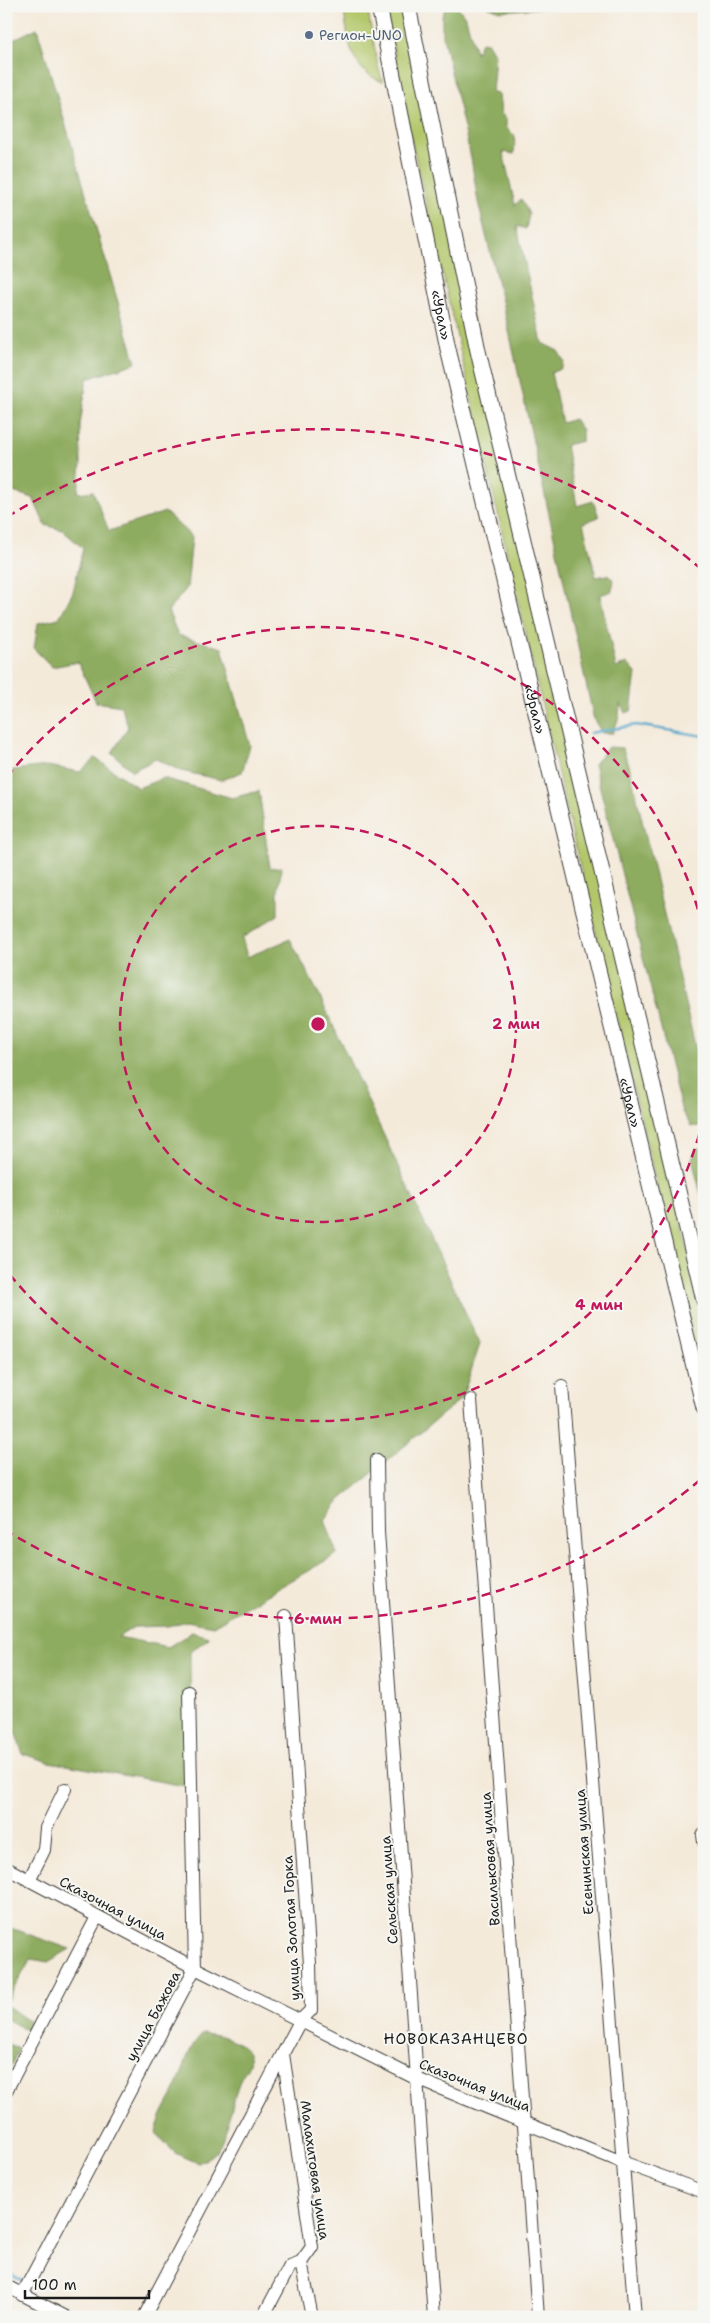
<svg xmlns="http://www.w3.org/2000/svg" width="710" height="2323" font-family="'Shantell Sans',sans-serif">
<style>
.green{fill:#b3c76b;stroke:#687244}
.forest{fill:#8eac5f;stroke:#55643e}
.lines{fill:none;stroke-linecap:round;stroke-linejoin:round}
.stream{stroke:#4da4ca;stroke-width:2.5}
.minor-casing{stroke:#3c3b38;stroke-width:14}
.major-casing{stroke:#3c3b38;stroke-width:17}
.minor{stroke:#fff;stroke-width:12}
.major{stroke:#fff;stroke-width:15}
.ring{fill:none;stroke:#c2185b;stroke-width:2.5;stroke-dasharray:9 6}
.service-dot{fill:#5c6f8a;stroke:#f6f6f2;stroke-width:2}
.labels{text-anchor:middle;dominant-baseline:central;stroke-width:4;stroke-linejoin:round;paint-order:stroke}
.service-label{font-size:14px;fill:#4e5e75;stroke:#f6f6f2;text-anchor:start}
.street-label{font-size:14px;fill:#1c1c1c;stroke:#f6f6f2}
.neighbourhood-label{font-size:15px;letter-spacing:1px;fill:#1c1c1c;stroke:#f6f6f2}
.centre{fill:#c2185b;stroke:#f6f6f2;stroke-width:2.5}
.ring-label{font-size:15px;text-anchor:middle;font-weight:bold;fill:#c2185b;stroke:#f6f6f2;stroke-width:4;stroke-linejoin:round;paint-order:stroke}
</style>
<rect width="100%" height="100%" fill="#f6f6f2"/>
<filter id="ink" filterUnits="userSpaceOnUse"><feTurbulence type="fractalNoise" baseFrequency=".02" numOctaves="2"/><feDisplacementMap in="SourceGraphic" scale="10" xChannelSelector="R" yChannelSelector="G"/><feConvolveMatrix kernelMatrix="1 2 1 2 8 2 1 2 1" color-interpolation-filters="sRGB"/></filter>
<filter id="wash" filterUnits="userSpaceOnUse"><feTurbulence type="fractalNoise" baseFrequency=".0096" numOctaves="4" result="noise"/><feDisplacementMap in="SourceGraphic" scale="20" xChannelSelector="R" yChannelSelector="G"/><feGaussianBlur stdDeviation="1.12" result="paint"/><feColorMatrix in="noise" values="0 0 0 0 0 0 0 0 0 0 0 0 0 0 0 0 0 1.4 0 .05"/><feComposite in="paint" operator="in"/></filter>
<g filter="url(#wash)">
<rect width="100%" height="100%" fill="#f4eada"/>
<g class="green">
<path d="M343,6h24l11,60 5,16c-36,-13 -34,-44 -40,-76z"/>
<polygon points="385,6 401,6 704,1320 704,1382 563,795 411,138"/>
</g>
<g class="forest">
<polygon points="457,6 466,18 476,53 481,42 488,43 495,55 492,93 499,94 501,114 506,118 506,127 515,136 514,154 503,152 515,205 521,199 529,214 526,229 517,226 542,343 558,351 564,361 562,368 551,373 562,423 574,419 582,430 582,441 566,445 577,506 593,501 599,517 583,523 596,577 607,575 614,580 612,591 600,595 616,668 627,663 636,673 631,711 625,713 620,703 619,717 613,733 602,733 594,720 507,322 478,202 471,158 442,33 442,16 446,7"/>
<polygon points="487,6 569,6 500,11"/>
<polygon points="37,28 136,363 87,379 80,425 81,464 78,493 93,491 109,531 165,512 192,537 187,588 168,611 178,635 222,648 250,746 242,772 221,780 181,771 156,759 132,771 112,753 128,727 121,706 96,702 78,662 52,667 34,649 38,623 59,618 73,592 83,548 62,530 45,525 33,498 6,490 6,43"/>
<polygon points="608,747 622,748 629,765 704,1084 704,1127 691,1126 682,1112 594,764"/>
<polygon points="95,758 138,788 163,778 232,798 259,791 270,868 282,867 278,890 278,915 242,938 247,957 290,939 319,995 480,1344 462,1398 340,1500 325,1520 337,1554 213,1626 187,1621 168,1626 134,1627 118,1637 168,1647 192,1632 210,1637 190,1652 191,1787 49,1762 23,1754 13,1727 6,1726 6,771 47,766 80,772"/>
<polygon points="704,1147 704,1206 692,1159 696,1149"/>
<polygon points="8,1927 70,1949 48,1962 31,1959 6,2002 6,1928"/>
<polygon points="6,2005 33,2024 28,2031 6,2019"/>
<path d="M203,2033c14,1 42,7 46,23 3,9 -6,16 -9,24 -7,18 -12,52 -21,67 -5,8 -13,13 -21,16l-23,-10 -19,-20c4,-20 13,-30 21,-47 8,-19 10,-38 26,-53z"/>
<polygon points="6,2043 19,2049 6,2076"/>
</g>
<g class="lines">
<g class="stream">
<polyline points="590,733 636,725 704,736"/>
<polyline points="6,2272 22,2281"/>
</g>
</g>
</g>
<g filter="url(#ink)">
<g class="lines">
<defs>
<g id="minor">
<polyline points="562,1386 635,2317"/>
<polyline points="471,1400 538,2317"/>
<polyline points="377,1460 378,1532 434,2317"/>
<polyline points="65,1789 46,1828 44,1850 29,1880 195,1968 417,2079 622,2162 704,2192"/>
<polyline points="703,1835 704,1842"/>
<polyline points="6,1868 29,1880"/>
<polyline points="283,2054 312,2247 301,2262 312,2317"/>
<polyline points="6,2091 97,1917"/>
<polyline points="6,2286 66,2317"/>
<polyline points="22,2295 195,1968 189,1692"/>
<polyline points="144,2317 300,2021 311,2010 310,1964 286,1616"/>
<polyline points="263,2317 290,2266 301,2262"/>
</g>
<g id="major">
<path id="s1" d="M379,6l69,343 256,1059"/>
<polyline points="408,6 478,351 704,1300"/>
</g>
</defs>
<use href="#minor" class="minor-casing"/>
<use href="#major" class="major-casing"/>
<use href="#minor" class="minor"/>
<use href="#major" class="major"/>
</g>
</g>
<g class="ring">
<circle cx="318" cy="1024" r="198"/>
<path d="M703 1120A397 397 0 0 1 7 1271M7 777A397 397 0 0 1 703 928"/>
<path d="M700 1480A595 595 0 0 1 7 1531M7 517A595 595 0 0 1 700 568"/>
</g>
<circle class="service-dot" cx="309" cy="35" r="5"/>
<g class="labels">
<g class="service-label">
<text x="319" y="35">Регион-UNO</text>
</g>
<g class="street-label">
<text stroke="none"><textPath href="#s1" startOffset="315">«Урал»</textPath></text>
<text stroke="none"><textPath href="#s1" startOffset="720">«Урал»</textPath></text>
<text stroke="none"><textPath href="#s1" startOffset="1125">«Урал»</textPath></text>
<text transform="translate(584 1852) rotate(-94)">Есенинская улица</text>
<text transform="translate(490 1859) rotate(-94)">Васильковая улица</text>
<text transform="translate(389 1890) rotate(-94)">Сельская улица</text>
<text transform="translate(113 1908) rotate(28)">Сказочная улица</text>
<text transform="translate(291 1928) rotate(-93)">улица Золотая Горка</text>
<text transform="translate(153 2016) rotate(-62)">улица Бажова</text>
<text transform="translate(475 2085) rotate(22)">Сказочная улица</text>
<text transform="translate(315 2170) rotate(82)">Малахитовая улица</text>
</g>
<g class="neighbourhood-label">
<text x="456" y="2039">НОВОКАЗАНЦЕВО</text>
</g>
</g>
<circle cx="318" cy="1024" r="8" class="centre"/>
<g class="ring-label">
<text x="516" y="1029">2 мин</text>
<text x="599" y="1310">4 мин</text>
<text x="318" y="1624">6 мин</text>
</g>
<rect width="710" height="2323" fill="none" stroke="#f6f6f2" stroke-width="25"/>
<path d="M25 2290v8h124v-8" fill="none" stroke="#1c1c1c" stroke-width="2.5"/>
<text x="32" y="2290" font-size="15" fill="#1c1c1c" stroke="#f6f6f2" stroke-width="4" paint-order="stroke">100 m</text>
</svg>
